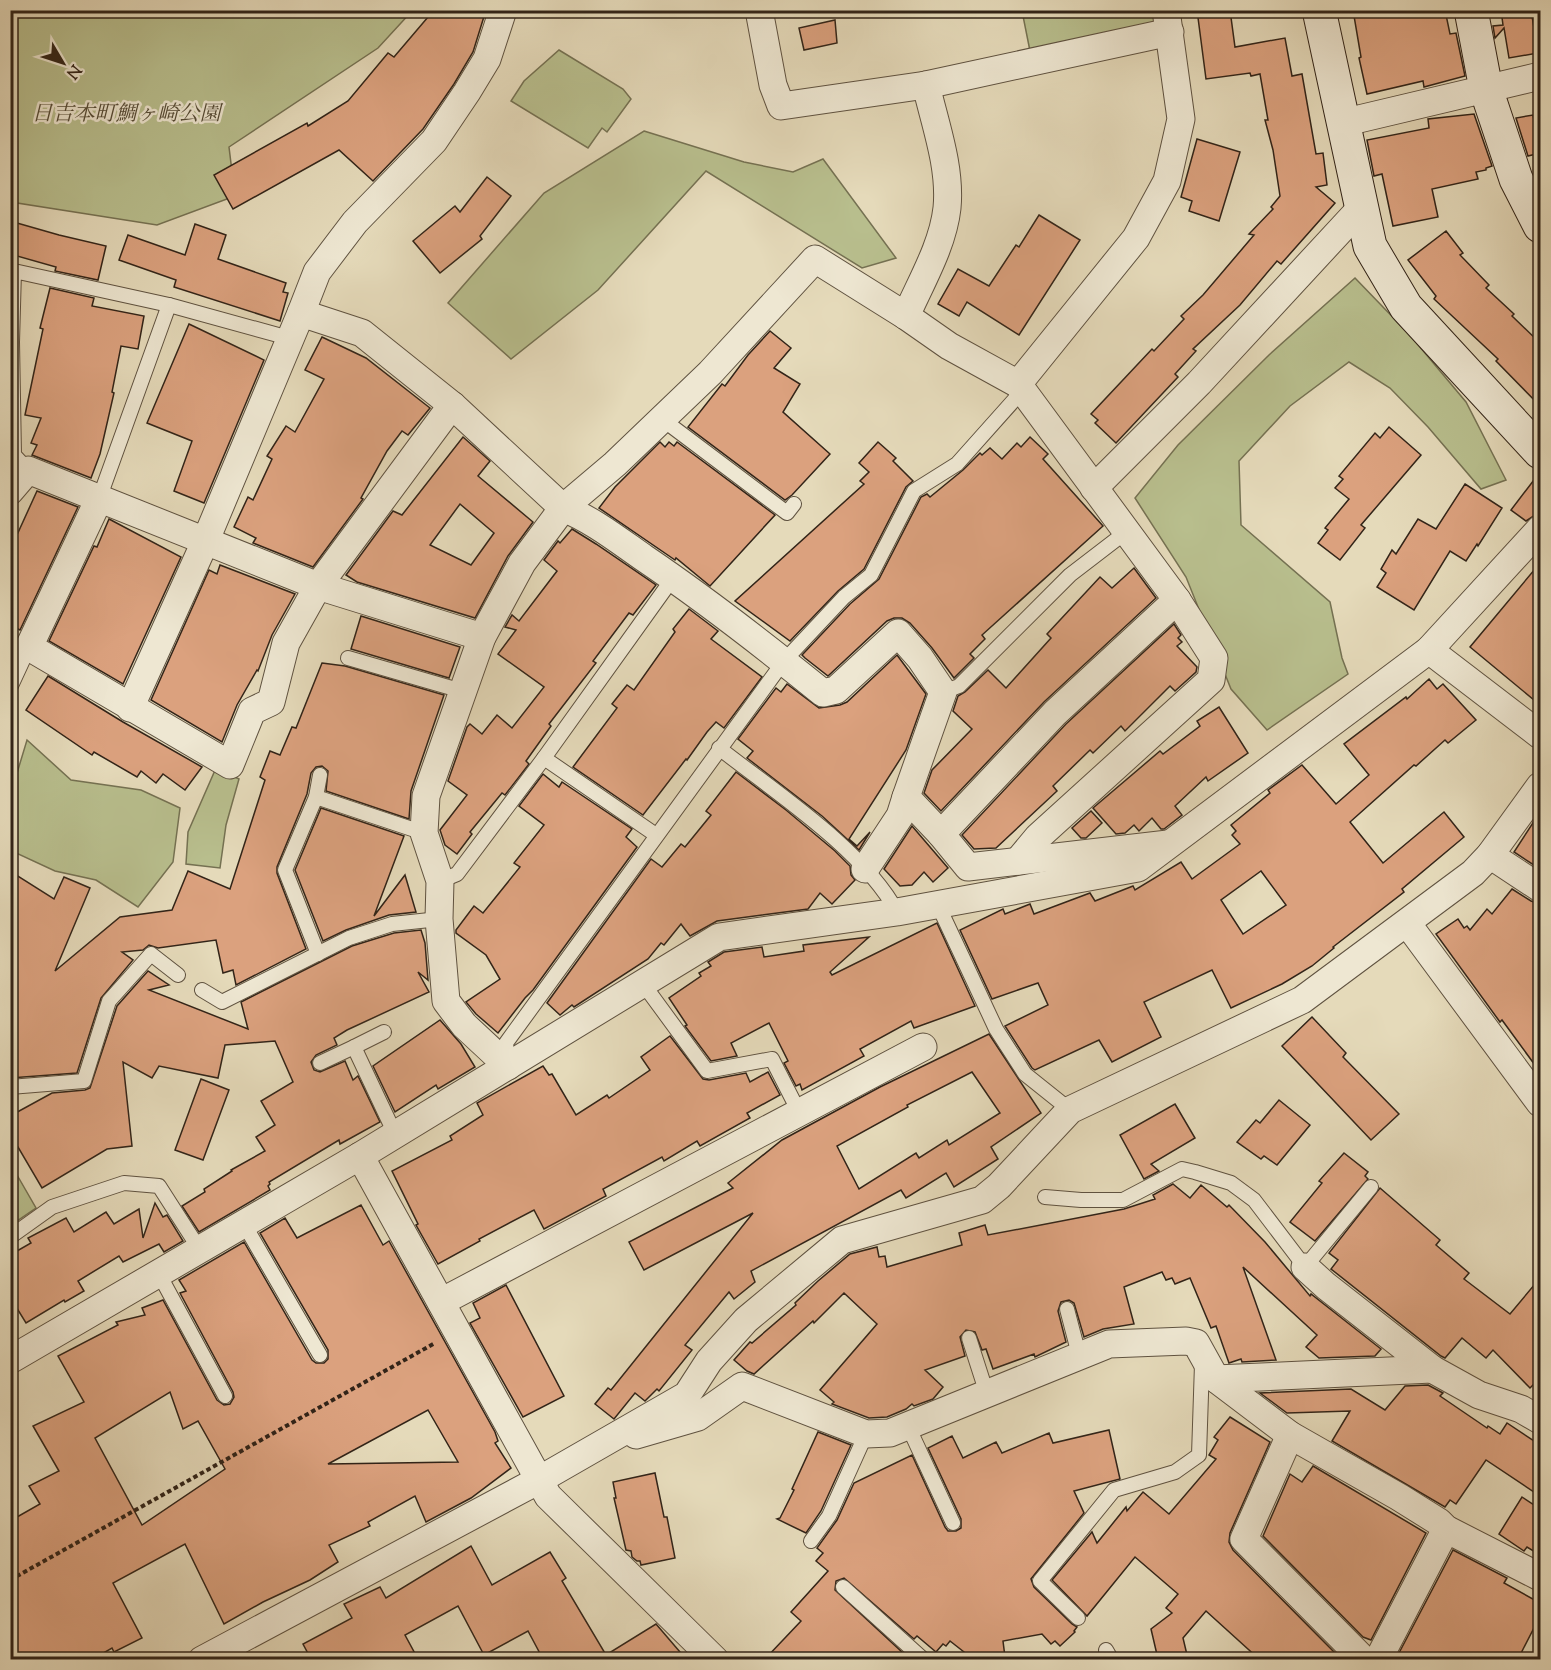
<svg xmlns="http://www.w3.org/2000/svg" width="1551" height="1670" font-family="'Sorts Mill Goudy','Noto Serif JP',serif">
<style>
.green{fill:#b8be8d;stroke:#757152;stroke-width:1.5}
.building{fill:#dba17e;stroke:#322418;stroke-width:1.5;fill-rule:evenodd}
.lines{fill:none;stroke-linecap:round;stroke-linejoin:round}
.lane-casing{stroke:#5f5240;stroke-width:16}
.street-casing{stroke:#5f5240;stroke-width:29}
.secondary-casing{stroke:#322418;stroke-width:35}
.path{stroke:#322418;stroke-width:4;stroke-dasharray:4.5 3;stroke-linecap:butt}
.lane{stroke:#eee7d2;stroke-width:14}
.street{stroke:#eee7d2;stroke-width:27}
.secondary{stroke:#eee7d2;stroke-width:33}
.labels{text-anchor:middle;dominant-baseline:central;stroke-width:5;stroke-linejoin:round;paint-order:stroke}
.park-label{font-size:21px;font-style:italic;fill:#544a35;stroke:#eee7d2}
</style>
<rect width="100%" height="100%" fill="#e5daba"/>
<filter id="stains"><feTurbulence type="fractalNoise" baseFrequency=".00333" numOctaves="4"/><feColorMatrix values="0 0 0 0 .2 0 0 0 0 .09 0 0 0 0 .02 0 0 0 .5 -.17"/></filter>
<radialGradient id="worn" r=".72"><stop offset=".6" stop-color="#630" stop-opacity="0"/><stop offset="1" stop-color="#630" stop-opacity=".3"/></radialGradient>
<g class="green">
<polygon points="10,11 412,11 378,48 229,147 235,196 157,225 11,202"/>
<polygon points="1022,11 1155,11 1158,26 1030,51"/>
<polygon points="559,50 623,89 631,99 607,132 602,128 588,148 511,101 524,81"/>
<polygon points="644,131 744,162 793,172 823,159 896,258 862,268 706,171 598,290 511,359 448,303 544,193"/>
<polygon points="1355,278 1409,334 1466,402 1506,480 1481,489 1428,427 1390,388 1349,362 1290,406 1239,461 1241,525 1330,602 1342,658 1348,674 1267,730 1231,689 1186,577 1135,498 1178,445 1269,355"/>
<polygon points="27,740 71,780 141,790 180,808 173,862 138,907 96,880 55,871 16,853 11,846 11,793"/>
<polygon points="216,768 239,779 226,825 220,868 186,864 188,832"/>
<polygon points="13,1168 36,1208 11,1225 10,1170"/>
</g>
<g class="building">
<polygon points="434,10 486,10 473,52 454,84 423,129 373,181 339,150 233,209 214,175 307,123 308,126 348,101 388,53 394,57"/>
<polygon points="1197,10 1230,10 1235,47 1285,38 1292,76 1302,74 1316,154 1323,153 1327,185 1316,187 1335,203 1281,264 1277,261 1240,305 1193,349 1196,351 1175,374 1178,377 1116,443 1095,423 1098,420 1091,414 1152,349 1154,351 1184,319 1181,316 1203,295 1254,235 1249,234 1273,209 1271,207 1280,196 1273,150 1265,120 1268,120 1260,74 1251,76 1250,73 1206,79"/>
<polygon points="1353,10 1445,10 1450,34 1456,33 1465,76 1424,87 1423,81 1367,94 1359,58 1361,57"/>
<polygon points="1501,10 1531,10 1538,53 1509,58 1504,28 1495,38 1493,26 1503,25"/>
<polygon points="835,20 837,43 804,50 799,28"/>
<polygon points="1474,114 1492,166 1486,168 1486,170 1476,172 1478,179 1432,189 1438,217 1393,226 1382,174 1374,176 1367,140 1429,128 1428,119"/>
<polygon points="1533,115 1534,120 1540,119 1540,153 1528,156 1516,118"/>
<polygon points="1197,139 1240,152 1219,221 1189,211 1192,201 1181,197"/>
<polygon points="487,177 511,196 480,236 482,239 440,273 413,241 455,206 460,212"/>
<polygon points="1039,215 1080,240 1019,335 967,302 959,316 938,304 958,269 989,286 1016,245 1019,247"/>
<polygon points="10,221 59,235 106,246 98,280 55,271 56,267 10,254"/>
<polygon points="195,224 226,235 218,259 286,283 283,292 288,293 280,321 174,287 176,280 119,260 128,235 185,255"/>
<polygon points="1446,231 1463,253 1460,255 1489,285 1486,288 1514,314 1512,316 1540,343 1540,406 1496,361 1498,359 1434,299 1436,296 1408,260"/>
<polygon points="50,288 94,298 92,306 144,316 138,349 121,346 112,392 114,393 100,454 91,478 32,455 37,445 31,443 41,418 25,415 43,329 40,328"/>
<polygon points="189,324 264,360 204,503 174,491 192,441 147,423"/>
<polygon points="770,331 791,348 774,368 800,384 783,412 830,454 792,495 785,500 688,427 722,384 725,386 748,355"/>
<polygon points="322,337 366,358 430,408 408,435 402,431 387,451 361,498 363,499 313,567 253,543 256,538 234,527 248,497 253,500 272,459 267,456 286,426 295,432 324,379 305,370"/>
<polygon points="1389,427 1421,455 1361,525 1365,528 1340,560 1318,543 1328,530 1325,528 1349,499 1335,488 1343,479 1339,476 1375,433 1380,438"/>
<path d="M463,437l27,24 -12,15 55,46 -25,34 -33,62 -118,-36 -11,-7 47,-64 9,4zM460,504l34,29 -23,32 -41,-20z"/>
<polygon points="1030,437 1048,454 1043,459 1103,526 982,635 985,639 970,654 974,658 954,678 932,648 910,623 902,618 894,618 887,621 828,676 805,658 802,655 850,604 879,579 921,497 927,494 930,497 963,470 980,453 982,455 990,448 1002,459 1017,443 1021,447"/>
<polygon points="660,442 665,447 669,442 674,446 677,442 775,515 710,586 676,558 675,560 599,508 615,487"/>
<polygon points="878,442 896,458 893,461 913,481 906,487 864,569 838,591 790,641 735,601 864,484 860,481 869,472 859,463"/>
<polygon points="1540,472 1540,512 1526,521 1511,510"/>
<polygon points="1465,484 1502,508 1478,546 1477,544 1466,561 1450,551 1414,610 1377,587 1386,573 1381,569 1392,550 1396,554 1418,519 1436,529"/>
<polygon points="37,491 78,507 20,630 10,625 10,535 16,537"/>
<polygon points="109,519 181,557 123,684 49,641 94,546 97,547"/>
<polygon points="572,529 596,544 656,585 633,615 629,613 593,661 596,663 549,724 551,726 526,761 529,764 505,795 502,793 470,832 472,834 457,854 445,845 440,830 467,795 448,781 467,727 470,724 482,734 497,715 512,728 544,687 498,654 516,630 505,627 512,615 519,621 557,571 544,560 558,541 560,543"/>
<polygon points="1540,563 1540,705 1470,647"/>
<polygon points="220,565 295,594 272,635 258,671 257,670 237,705 222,742 151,700 209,570 217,574"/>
<polygon points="1134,568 1156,598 1044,702 941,811 924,793 932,770 972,729 953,711 958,696 965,692 988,670 1006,688 1051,638 1047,634 1100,577 1112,588"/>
<polygon points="689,609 718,631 711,639 762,677 724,728 716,722 707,732 687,760 686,759 643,815 573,767 617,708 612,704 627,685 634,690 675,632 673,629"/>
<polygon points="361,616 460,647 449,678 351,649"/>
<polygon points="1174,624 1181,635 1178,638 1182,642 1177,646 1197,667 1196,672 1175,691 1170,686 1125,731 1121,726 1093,753 1090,750 1053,786 1057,791 996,848 974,849 962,835 1066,724"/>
<polygon points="897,655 926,694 906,750 849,839 857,846 870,832 859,850 822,816 747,758 753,751 738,739 776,688 781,692 787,684 819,708 840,705 847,702"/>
<polygon points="322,663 345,666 444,695 411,791 409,819 326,791 328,771 322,766 316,767 311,773 307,794 277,867 277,873 306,949 236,985 233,970 223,973 216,940 158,948 149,945 143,950 122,952 133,960 101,998 77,1073 10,1078 10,871 54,899 64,877 90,888 55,971 120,917 172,910 188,871 230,889 265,780 260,777 270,751 280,755 292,727 296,728"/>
<polygon points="48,676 123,722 202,767 185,790 163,774 156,783 141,771 137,777 94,752 92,755 26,710"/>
<path d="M1429,679l8,10 6,-5 33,36 -28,23 -3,-3 -29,26 -2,-1 -64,57 33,41 61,-51 20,25 -62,52 2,3 -71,55 1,1 -22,18 -30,18 -51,24 -19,-38 -68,32 17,35 -49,25 -13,-22 -64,30 -3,-2 -27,-42 43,-21 -10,-22 -46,16 -32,-69 43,-21 2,5 25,-10 4,10 56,-21 5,8 38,-15 2,4 46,-28 11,17 48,-35 -8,-9 4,-4 -5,-6 39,-32 -2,-3 34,-25 34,39 33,-29 -25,-31 62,-47 1,2zM1261,871l25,34 -43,29 -22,-34z"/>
<polygon points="1219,707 1248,753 1208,781 1206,777 1175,806 1182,815 1164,829 1161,829 1152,818 1139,831 1134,825 1125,833 1116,834 1093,808 1160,751 1163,754 1200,726 1197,721"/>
<polygon points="736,772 786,810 835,851 850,866 851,875 855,880 832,904 820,893 808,909 717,921 690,936 681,924 664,945 661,943 648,959 574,1007 572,1005 560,1015 547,1003 651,859 662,867 681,844 685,847 711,815 706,811"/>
<polygon points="543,774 559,787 562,782 632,829 626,837 637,847 533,990 525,998 498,1033 476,1014 466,1002 500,979 486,955 456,933 456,930 474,906 483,913 520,867 514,863 544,825 519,806"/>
<polygon points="321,808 404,836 374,916 405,875 416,912 389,915 346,930 323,941 295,870"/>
<polygon points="1091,811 1102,823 1086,838 1081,838 1072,828"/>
<polygon points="1540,812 1540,869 1514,852"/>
<polygon points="912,826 948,868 933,882 924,872 912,885 900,886 884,869"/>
<polygon points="1512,889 1531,901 1540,904 1540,1072 1502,1020 1500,1022 1436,934 1458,919 1464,928 1467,926 1470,930 1487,909 1492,914"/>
<polygon points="937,923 975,1006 914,1028 911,1021 860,1049 864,1056 802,1090 800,1084 796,1086 784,1063 788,1061 769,1023 731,1043 737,1056 711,1061 685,1026 687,1025 669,998 701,976 699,973 711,966 708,962 724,952 762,947 764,957 804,951 803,945 869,937 830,972 832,975"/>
<polygon points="421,930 425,943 428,980 418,972 429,992 347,1030 334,1038 337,1045 316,1055 311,1062 314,1070 320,1072 345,1061 353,1080 358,1076 380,1122 340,1144 339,1140 269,1182 270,1184 268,1186 270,1190 199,1232 182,1206 205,1192 204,1189 232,1171 231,1170 265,1151 256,1137 275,1125 261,1101 293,1082 275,1041 225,1045 218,1078 159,1066 152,1078 123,1062 132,1146 107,1149 42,1188 18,1147 10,1151 10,1116 52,1093 85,1090 90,1088 117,1006 148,971 169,985 149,990 248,1029 241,1002 352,946 394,933"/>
<polygon points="1312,1017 1346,1053 1343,1057 1399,1114 1371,1140 1282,1046"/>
<polygon points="440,1020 461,1044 475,1067 438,1089 436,1085 395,1112 373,1066"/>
<path d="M989,1034l52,79 -50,34 7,12 -44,28 -8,-14 -40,25 -5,-8 -150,81 4,11 -21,17 -5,-7 -44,53 7,5 -33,41 -2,-2 -12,12 -10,-8 -21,26 -19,-15 13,-16 3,2 142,-177 -109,57 -15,-28 104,-54 -5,-5 54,-43 98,-53zM972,1072l28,41 -51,32 -2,-5 -28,18 -3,-5 -57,36 -22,-43 71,-39 -1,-2z"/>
<polygon points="670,1036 703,1079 709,1080 746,1073 750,1082 768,1072 780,1095 747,1113 750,1118 700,1146 697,1141 664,1161 662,1157 603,1189 606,1196 544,1229 534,1210 479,1239 480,1241 438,1264 416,1225 418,1224 392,1171 452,1140 450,1136 483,1115 477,1103 543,1066 549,1075 552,1074 576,1115 607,1095 609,1098 650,1070 641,1057"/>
<polygon points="201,1079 229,1090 203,1160 175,1150"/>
<polygon points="1279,1100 1310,1125 1277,1165 1264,1156 1261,1159 1237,1142 1256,1120 1260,1123"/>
<polygon points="1175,1104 1195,1138 1151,1164 1159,1171 1144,1179 1120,1135"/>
<polygon points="1344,1153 1368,1172 1365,1176 1368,1179 1315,1241 1290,1222 1322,1183 1319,1181"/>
<polygon points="1173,1184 1190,1198 1201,1185 1227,1207 1229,1205 1265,1242 1310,1296 1311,1294 1381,1349 1375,1356 1319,1358 1306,1347 1317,1335 1243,1267 1276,1360 1242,1362 1241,1359 1229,1363 1216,1326 1211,1328 1190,1278 1175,1284 1172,1278 1166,1280 1162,1272 1124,1287 1134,1324 1103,1329 1084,1337 1074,1303 1069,1300 1061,1302 1058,1311 1066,1342 1035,1357 1034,1354 993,1369 986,1349 982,1350 975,1332 966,1330 960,1337 965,1356 925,1370 943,1387 933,1399 914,1406 912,1404 906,1409 887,1417 869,1418 832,1404 834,1402 820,1390 877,1324 844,1293 814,1323 813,1321 754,1374 747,1371 734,1360 750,1342 752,1343 796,1305 795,1303 818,1281 850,1254 877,1247 879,1257 885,1256 887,1267 962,1245 959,1233 985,1225 988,1235 1124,1209 1155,1199 1153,1195"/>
<polygon points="1380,1188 1440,1240 1436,1245 1469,1273 1464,1279 1510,1314 1540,1278 1540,1378 1530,1388 1493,1350 1486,1358 1462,1338 1445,1358 1441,1356 1331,1269 1338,1260 1329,1253"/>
<polygon points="155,1203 163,1217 167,1215 183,1241 164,1252 159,1244 123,1262 119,1256 78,1281 84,1291 65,1302 64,1300 26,1323 10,1297 10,1255 31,1243 28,1238 66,1218 74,1232 106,1212 114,1224 139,1209 143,1238"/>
<path d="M361,1205l22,40 6,-4 106,191 3,9 -3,2 16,25 -40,30 -45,24 -11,-26 -47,26 2,4 -41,19 9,17 -28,18 -47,22 -39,22 -39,-80 -72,39 29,55 -28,14 -2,-4 -19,11h-83v-138l30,-17 -11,-18 30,-15 -26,-45 51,-24 -26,-46 60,-31 -2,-3 29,-7 -3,-7 21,-8 54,100 7,5 6,-1 4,-7 -1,-5 -53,-99 6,-2 -7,-11 65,-38 68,118 4,3h8l4,-4v-9l-68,-117 25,-15 12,20zM170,1392l13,37 15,-8 27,48 -83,56 -47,-87zM428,1410l30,52 -130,2z"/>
<polygon points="506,1285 564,1396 523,1417 470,1323 480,1318 473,1303"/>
<polygon points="1428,1385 1443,1393 1440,1396 1487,1428 1488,1426 1500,1434 1507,1423 1540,1445 1540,1496 1486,1460 1456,1504 1450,1500 1445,1507 1332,1441 1350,1411 1287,1413 1260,1393 1351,1389 1385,1410 1405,1386"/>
<polygon points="1230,1417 1270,1442 1230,1533 1229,1542 1233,1550 1341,1659 1259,1659 1206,1611 1183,1638 1188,1659 1158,1659 1151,1629 1172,1613 1166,1608 1178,1594 1135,1557 1087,1616 1052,1580 1092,1532 1097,1543 1126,1507 1127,1511 1143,1492 1169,1514 1216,1459 1209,1455 1218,1440 1214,1437"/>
<polygon points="1109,1430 1120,1479 1074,1491 1084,1513 1031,1579 1034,1587 1072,1624 1077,1627 1074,1631 1075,1632 1060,1646 1055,1641 1051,1644 1042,1634 1003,1641 1005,1657 973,1659 950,1641 946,1646 943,1644 936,1652 917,1636 914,1639 844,1578 836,1581 835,1590 903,1653 897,1659 765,1659 801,1621 791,1612 828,1571 816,1561 823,1553 817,1548 837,1520 854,1483 912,1455 945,1527 948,1531 956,1531 961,1528 961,1519 928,1448 952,1436 963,1458 996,1442 1002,1453 1049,1433 1053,1443"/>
<polygon points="818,1432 851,1445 821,1511 806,1533 777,1519 780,1518 794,1490 792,1489"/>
<polygon points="1313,1466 1426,1533 1371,1640 1363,1637 1263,1536 1290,1474 1302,1482"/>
<polygon points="655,1473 664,1517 667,1517 675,1558 641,1565 640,1561 637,1561 632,1557 631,1551 626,1550 614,1498 616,1498 613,1482"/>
<polygon points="1522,1497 1540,1509 1540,1555 1527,1547 1524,1551 1499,1534"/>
<polygon points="471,1546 492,1585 550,1552 566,1578 562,1581 606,1655 656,1624 686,1659 543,1659 528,1631 484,1655 458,1606 405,1635 418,1659 311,1659 303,1644 352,1618 344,1604 380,1587 386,1598"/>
<polygon points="1453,1550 1507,1578 1504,1583 1540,1603 1540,1616 1518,1659 1414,1659 1399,1653"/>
</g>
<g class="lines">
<defs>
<g id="lane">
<polyline points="662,419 787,513 794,504"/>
<polyline points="28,470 14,455 12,342 14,271 169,305 289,338"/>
<polyline points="99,499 169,305"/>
<polyline points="348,658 462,691"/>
<polyline points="10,688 29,647"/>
<polyline points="943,692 959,686 1070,575 1126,532"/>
<path d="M719,748c56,44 145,102 178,164"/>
<polyline points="544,758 656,835"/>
<polyline points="316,797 424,833"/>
<polyline points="440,881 457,874 544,758 673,578"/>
<polyline points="938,905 996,1029 1025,1074 1070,1110"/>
<polyline points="318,954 285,870 316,797 320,775"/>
<polyline points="644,985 707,1071 772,1059 799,1112"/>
<polyline points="202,990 222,1002 349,938 392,924 439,919"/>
<polyline points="354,1047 384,1032"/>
<polyline points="320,1063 354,1047 395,1134"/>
<polyline points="508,1063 506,1043 784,661 844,597 871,575 914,491 957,464 1023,390"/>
<polyline points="10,1087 84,1081 109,1001 151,954 178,975"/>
<polyline points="1045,1197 1081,1200 1123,1200 1182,1169 1195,1172 1231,1183 1254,1200 1305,1267 1371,1187"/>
<polyline points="244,1224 320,1355"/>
<polyline points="10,1237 52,1207 124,1183 159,1186 200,1250"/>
<polyline points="159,1274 225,1396"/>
<polyline points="1067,1309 1079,1355"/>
<polyline points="969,1338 987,1394"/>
<polyline points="908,1426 953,1523"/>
<polyline points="811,1541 829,1516 866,1434"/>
<polyline points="843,1587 924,1660"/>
<polyline points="1078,1618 1040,1581 1114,1490 1175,1472 1199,1455 1202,1364"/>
<polyline points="1106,1650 1110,1657 1108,1660"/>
</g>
<g id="street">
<polyline points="759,10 773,85 781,106 926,85 1170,32"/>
<polyline points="1342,123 1540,76"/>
<polyline points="301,313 317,272 355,222 434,141 467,92 487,59 503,10"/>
<path d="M906,316c15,-34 37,-71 41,-108 4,-41 -12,-84 -21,-123"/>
<polyline points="1018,384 1136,238 1167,181 1181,119 1166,10"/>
<polyline points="1094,488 1199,383 1361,208"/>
<polyline points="10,491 28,470 318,586 482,637"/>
<polyline points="99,499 29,647 230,765 252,711 271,702 286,643 318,586 452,405"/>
<polyline points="1429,650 1540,735"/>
<path d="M130,708l75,-166 96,-229 61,20 90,72 111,103c30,12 55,32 81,50 62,42 121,88 179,135l13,-3 62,-57 22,25 23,34 -37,105 35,37 27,33 200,-23"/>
<polyline points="941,834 1055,713 1177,600"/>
<polyline points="1490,855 1540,888"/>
<polyline points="865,869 900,816 906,797"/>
<polyline points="1407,923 1540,1103"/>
<polyline points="508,1066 464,1025 446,1001 439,919 440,881 424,833 426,796 482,637 522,563 563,508 615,464 710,373 815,259 906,316 949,346 1018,384 1177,600 1214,658 1211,680 1038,837 1018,861"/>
<polyline points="360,1156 548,1496 715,1660"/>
<polyline points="1305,1267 1326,1286 1432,1369 1479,1395 1521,1409 1540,1420"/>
<polyline points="441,1302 923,1047"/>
<polyline points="10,1360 360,1156 719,937 897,912 1138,868 1429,650 1540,529"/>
<polyline points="1216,1379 1432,1369"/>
<polyline points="636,1435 698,1417 742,1386 866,1434 890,1433 1109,1344 1186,1341 1196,1343 1216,1379 1290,1435 1399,1497 1439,1522 1446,1529 1540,1577"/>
<polyline points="1290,1435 1244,1539 1364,1660"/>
<polyline points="202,1660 539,1480 687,1395 709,1361 746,1320 842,1240 982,1200 999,1186 1070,1110 1302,1000 1473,873 1490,855 1540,786"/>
<polyline points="1378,1660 1446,1529"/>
</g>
<g id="secondary">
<polyline points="1319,10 1370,246 1406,307 1540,452"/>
<polyline points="1471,10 1486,89 1516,179 1540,226"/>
</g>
</defs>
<use href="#lane" class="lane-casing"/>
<use href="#street" class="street-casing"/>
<use href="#secondary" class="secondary-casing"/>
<polyline class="path" points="10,1580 435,1343"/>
<use href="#lane" class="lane"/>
<use href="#street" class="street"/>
<use href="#secondary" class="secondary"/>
</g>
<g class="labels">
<g class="park-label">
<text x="126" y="115">日吉本町鯛ヶ崎公園</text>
</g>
</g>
<rect width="1551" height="1670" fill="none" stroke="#e5daba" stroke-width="36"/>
<rect x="12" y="12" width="1527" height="1646" fill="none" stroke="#322418" stroke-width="3"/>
<rect x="18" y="18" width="1515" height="1634" fill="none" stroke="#322418" stroke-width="1.5"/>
<g transform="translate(63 63) rotate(129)" stroke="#eee7d2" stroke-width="4.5" paint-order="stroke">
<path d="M0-4.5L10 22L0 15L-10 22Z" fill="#322418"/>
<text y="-9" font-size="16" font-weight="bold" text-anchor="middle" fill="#322418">N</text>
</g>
<rect width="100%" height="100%" filter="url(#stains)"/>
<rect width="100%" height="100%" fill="url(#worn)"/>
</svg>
